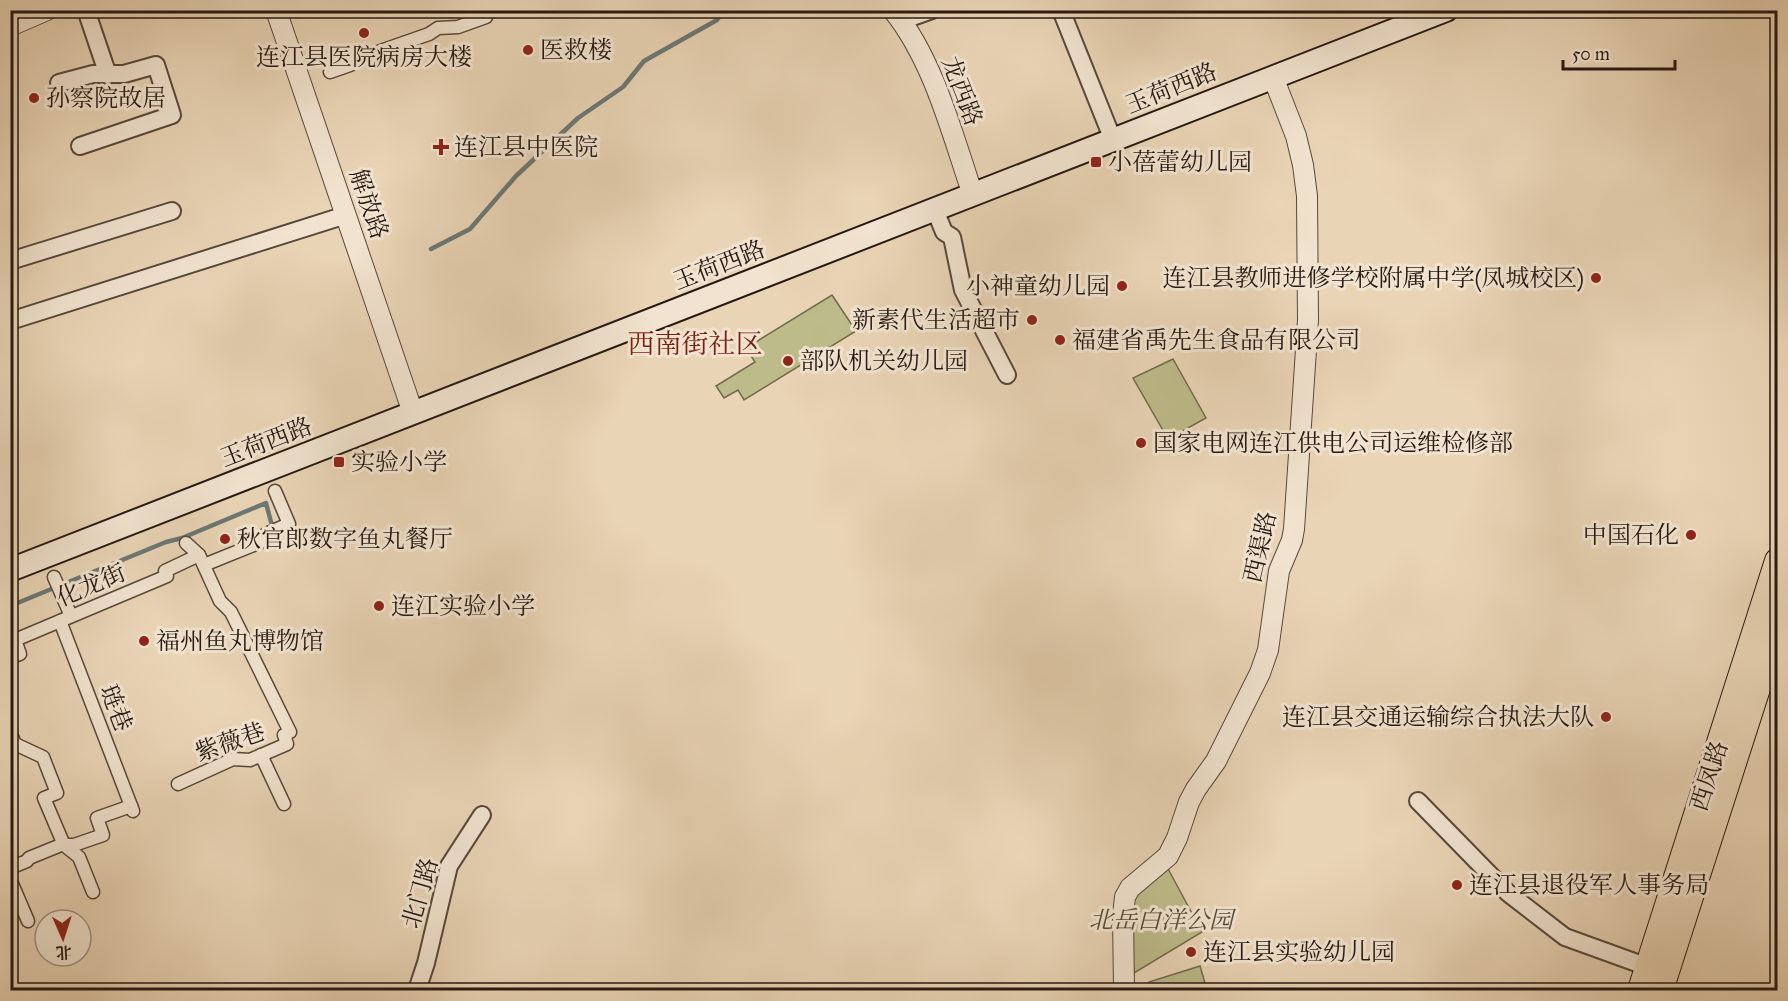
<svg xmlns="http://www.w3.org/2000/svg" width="1788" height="1001" font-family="'IM FELL Great Primer','Noto Serif SC',serif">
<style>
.green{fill:#bdbb89;stroke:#726a4e;stroke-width:1.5}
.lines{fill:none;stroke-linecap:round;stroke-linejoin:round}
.stream{stroke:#6c7875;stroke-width:4.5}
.pedestrian-casing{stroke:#57483c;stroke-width:15}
.minor-casing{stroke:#57483c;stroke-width:20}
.tertiary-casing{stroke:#57483c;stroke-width:22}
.secondary-casing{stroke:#261913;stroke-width:26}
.primary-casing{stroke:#261913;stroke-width:28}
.pedestrian{stroke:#f1e3cf;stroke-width:12}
.minor{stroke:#f1e3cf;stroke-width:16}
.tertiary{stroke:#f1e3cf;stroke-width:20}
.secondary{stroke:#f1e3cf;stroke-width:22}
.primary{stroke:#e9d4b5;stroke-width:26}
.poi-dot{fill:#8f2418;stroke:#f1e3cf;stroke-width:2}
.labels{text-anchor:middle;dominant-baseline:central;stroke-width:6;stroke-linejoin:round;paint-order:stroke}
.poi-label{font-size:24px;fill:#261913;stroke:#f1e3cf;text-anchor:start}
.street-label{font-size:24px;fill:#261913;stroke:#f1e3cf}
.park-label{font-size:24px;font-style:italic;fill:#534a36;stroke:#f1e3cf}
.quarter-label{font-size:27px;fill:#7a1f14;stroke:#f1e3cf}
</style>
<rect width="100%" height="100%" fill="#e9d4b5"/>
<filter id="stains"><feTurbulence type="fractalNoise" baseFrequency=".00333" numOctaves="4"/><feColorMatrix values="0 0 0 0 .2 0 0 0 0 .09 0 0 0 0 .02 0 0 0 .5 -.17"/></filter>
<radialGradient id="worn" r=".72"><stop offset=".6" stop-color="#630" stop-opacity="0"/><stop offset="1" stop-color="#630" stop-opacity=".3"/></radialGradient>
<g class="green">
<polygon points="832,295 856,331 744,400 738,390 724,398 716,386 755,362 746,348"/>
<polygon points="1173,359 1206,418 1168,439 1133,378"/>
<polygon points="1166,865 1202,932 1134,973 1129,906 1135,889"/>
<polygon points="1200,966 1207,990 1151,990 1149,982"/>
</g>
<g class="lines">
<g class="stream">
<polyline points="431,249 470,229 516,176 578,118 623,87 644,61 717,20 724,10"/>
<polyline points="10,606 166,542 182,538 266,503 271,522 280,541"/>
</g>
<defs>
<g id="pedestrian">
<polyline points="330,72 350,65 352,61 429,34 438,28 458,27 486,17"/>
<polyline points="204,565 261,542 266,534 289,524 275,491"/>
<polyline points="54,577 71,616"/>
<polyline points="60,621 133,811"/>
<polyline points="10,657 20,654 15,640 167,576 165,571 199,555"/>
<polyline points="10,732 15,744 43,757 57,793 44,798 64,845 79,857 93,892"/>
<polyline points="261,755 284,804"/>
<polyline points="178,784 233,759 250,760 287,744 284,735 290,732 231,612 220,601 199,555 186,543"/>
<polyline points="10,868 27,861 29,858 61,845 74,845 103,835 97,818 131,806"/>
<polyline points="10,879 28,921"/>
</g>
<g id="minor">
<polyline points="86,10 108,75"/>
<polyline points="1061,10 1113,140"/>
<polyline points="901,21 932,10"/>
<polyline points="59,83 93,74 124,74 156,65 172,115 80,146"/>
<polyline points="935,210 944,232 952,237 963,290 1007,375"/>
<polyline points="10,261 172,211"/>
<polyline points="10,321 346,215"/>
<polyline points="1418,801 1508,893 1565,937 1648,967"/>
<polyline points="417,990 426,963 449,866 482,815"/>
</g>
<g id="tertiary">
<polyline points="276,10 413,413"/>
<path d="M893,10c41,51 59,124 80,185"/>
<polyline points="10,26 47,10"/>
<polyline points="1124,990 1123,914 1125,897 1130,888 1168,856 1177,838 1189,802 1196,789 1216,761 1260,673 1268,650 1279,571 1292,540 1294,529 1308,320 1307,196 1303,165 1296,136 1273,77"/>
</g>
<polyline id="secondary" points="10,570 1446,10"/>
<g id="primary">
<polyline points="1641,990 1778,561"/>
<polyline points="1660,990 1778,623"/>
</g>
</defs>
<use href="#pedestrian" class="pedestrian-casing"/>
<use href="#minor" class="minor-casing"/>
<use href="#tertiary" class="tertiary-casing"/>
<use href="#secondary" class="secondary-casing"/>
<use href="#primary" class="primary-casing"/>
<use href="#pedestrian" class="pedestrian"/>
<use href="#minor" class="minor"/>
<use href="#tertiary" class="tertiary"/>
<use href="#secondary" class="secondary"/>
<use href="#primary" class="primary"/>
</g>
<g class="poi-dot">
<circle cx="364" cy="33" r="6"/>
<circle cx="528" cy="50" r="6"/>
<circle cx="34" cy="98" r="6"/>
<path d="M438 138h6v6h6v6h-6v6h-6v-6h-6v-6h6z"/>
<rect x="1090" y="156" width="12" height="12" rx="3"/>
<circle cx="1596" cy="278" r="6"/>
<circle cx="1122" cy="286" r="6"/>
<circle cx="1032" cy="320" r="6"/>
<circle cx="1060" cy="340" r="6"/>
<circle cx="788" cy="361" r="6"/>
<circle cx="1141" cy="443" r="6"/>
<rect x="333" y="456" width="12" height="12" rx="3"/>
<circle cx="1691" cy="535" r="6"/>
<circle cx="225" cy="539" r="6"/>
<circle cx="379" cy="606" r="6"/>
<circle cx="144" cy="641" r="6"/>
<circle cx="1606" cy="717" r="6"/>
<circle cx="1457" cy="885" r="6"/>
<circle cx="1191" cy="952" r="6"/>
</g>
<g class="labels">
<g class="poi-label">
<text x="540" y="50">医救楼</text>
<text x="364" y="57" text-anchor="middle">连江县医院病房大楼</text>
<text x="46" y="98">孙察院故居</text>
<text x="454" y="147">连江县中医院</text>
<text x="1108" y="162">小蓓蕾幼儿园</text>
<text x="1584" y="278" text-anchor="end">连江县教师进修学校附属中学(凤城校区)</text>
<text x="1110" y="286" text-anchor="end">小神童幼儿园</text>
<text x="1020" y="320" text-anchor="end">新素代生活超市</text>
<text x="1072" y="340">福建省禹先生食品有限公司</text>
<text x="800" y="361">部队机关幼儿园</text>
<text x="1153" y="443">国家电网连江供电公司运维检修部</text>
<text x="351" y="462">实验小学</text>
<text x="1679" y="535" text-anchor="end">中国石化</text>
<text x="237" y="539">秋官郎数字鱼丸餐厅</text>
<text x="391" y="606">连江实验小学</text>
<text x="156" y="641">福州鱼丸博物馆</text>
<text x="1594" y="717" text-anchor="end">连江县交通运输综合执法大队</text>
<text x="1469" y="885">连江县退役军人事务局</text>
<text x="1203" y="952">连江县实验幼儿园</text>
</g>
<g class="street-label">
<text transform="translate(1171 88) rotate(-22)">玉荷西路</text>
<text transform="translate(962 91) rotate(69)">龙西路</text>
<text transform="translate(369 204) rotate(71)">解放路</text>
<text transform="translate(719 265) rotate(-21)">玉荷西路</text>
<text transform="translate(266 442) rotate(-21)">玉荷西路</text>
<text transform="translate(1260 547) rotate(-77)">西渠路</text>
<text transform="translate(91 585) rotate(-23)">化龙街</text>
<text transform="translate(116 708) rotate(69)">琏巷</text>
<text transform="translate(230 742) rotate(-19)">紫薇巷</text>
<text transform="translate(1709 776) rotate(-72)">西凤路</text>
<text transform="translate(420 893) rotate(-74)">北门路</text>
</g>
<g class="park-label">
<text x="1161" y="920">北岳白洋公园</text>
</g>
<g class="quarter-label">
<text x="695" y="343">西南街社区</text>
</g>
</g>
<rect width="1788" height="1001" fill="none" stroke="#e9d4b5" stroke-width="36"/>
<rect x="12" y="12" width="1764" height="977" fill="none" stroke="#261913" stroke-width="3"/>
<rect x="18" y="18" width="1752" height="965" fill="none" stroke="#261913" stroke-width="1.5"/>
<g transform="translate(63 938) rotate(177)"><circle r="28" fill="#f1e3cf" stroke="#a09284" stroke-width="1.5"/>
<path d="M0-4.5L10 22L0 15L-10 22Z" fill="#8f2418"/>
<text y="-9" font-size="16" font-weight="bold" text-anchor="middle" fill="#261913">北</text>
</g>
<path d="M1563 60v9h112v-9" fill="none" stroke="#261913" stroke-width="3"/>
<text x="1572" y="60" font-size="18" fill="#261913" stroke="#f1e3cf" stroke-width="4.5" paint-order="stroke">50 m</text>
<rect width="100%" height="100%" filter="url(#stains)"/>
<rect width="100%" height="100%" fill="url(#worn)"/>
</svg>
